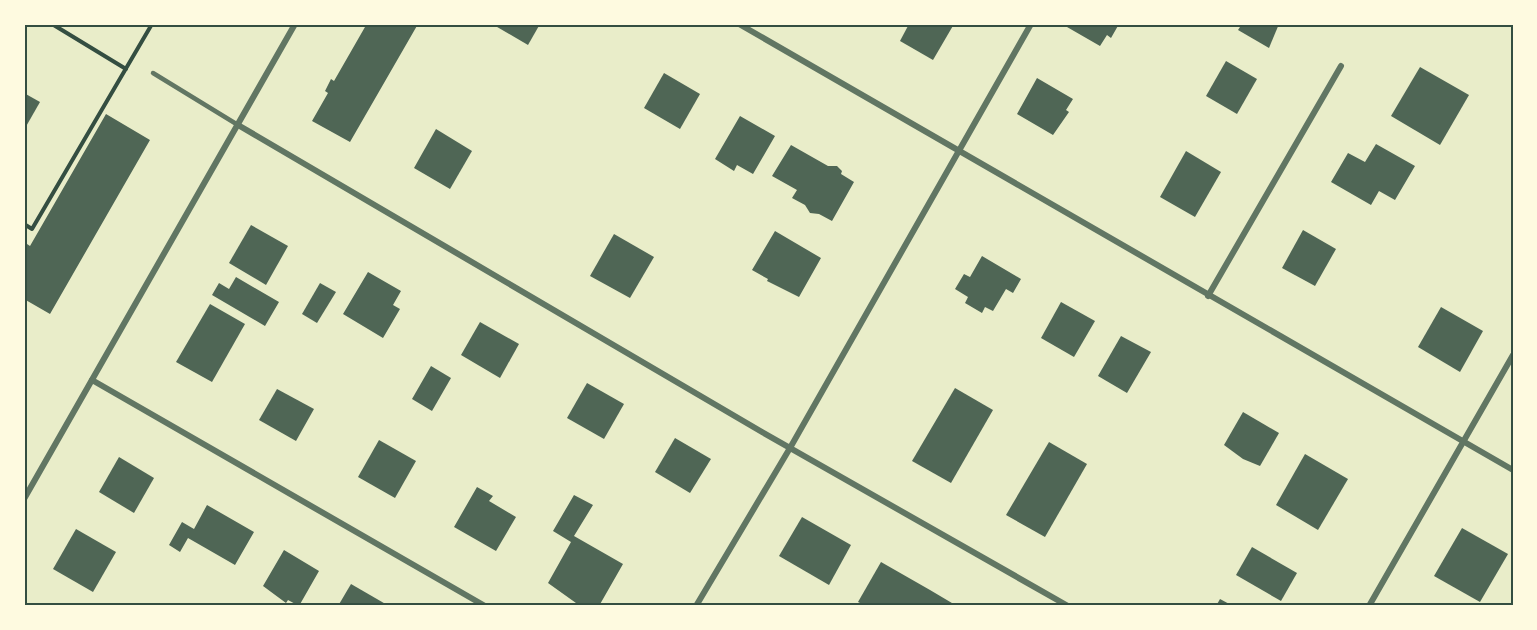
<svg xmlns="http://www.w3.org/2000/svg" width="1537" height="630" font-family="'Fira Sans',sans-serif">
<style>
.building{fill:#4f6655}
.lines{fill:none;stroke-linecap:round;stroke-linejoin:round}
.path{stroke:#344e41;stroke-width:4}
.service{stroke:#617663;stroke-width:4.5}
.minor{stroke:#617663;stroke-width:6}
.neatline{fill:none;stroke:#344e41;stroke-width:2}
</style>
<rect width="100%" height="100%" fill="#e9edc9"/>
<g class="building">
<polygon points="361,24 418,24 350,142 312,121 328,93 325,91 331,79 334,81 365,27"/>
<polygon points="492,24 540,24 528,45"/>
<polygon points="909,24 954,24 933,60 900,41"/>
<polygon points="1069,24 1119,24 1111,38 1107,35 1100,46 1067,27"/>
<polygon points="1242,24 1279,24 1269,48 1238,30"/>
<polygon points="1226,61 1257,79 1237,114 1206,96"/>
<polygon points="1420,67 1469,95 1440,145 1391,116"/>
<polygon points="664,73 700,94 680,129 644,108"/>
<polygon points="1037,78 1073,99 1066,110 1069,112 1053,135 1017,114"/>
<polygon points="24,93 40,102 24,130"/>
<polygon points="106,114 150,140 50,314 24,299 24,242 30,246"/>
<polygon points="740,116 775,136 753,174 737,165 734,171 715,159"/>
<polygon points="436,129 472,151 450,189 414,168"/>
<polygon points="1376,144 1415,166 1395,200 1379,191 1371,205 1331,182 1348,153 1365,162"/>
<polygon points="791,145 828,166 837,166 842,171 841,174 854,182 832,221 819,214 810,213 805,205 792,198 797,190 772,176"/>
<polygon points="1186,151 1221,172 1195,217 1160,197"/>
<polygon points="251,225 288,246 266,285 229,263"/>
<polygon points="1303,230 1336,249 1315,286 1282,268"/>
<polygon points="775,231 821,258 799,297 767,281 768,279 752,270"/>
<polygon points="614,234 654,257 630,298 590,276"/>
<polygon points="982,256 1021,279 1013,293 1006,289 993,311 985,307 982,313 965,303 968,297 955,289 964,274 970,277"/>
<polygon points="368,272 401,291 393,305 400,309 383,338 343,314"/>
<polygon points="236,277 279,302 265,326 212,295 219,283 229,289"/>
<polygon points="320,283 336,292 317,323 302,314"/>
<polygon points="1061,302 1095,321 1074,357 1041,338"/>
<polygon points="210,304 245,324 212,382 176,362"/>
<polygon points="1441,307 1483,331 1460,372 1418,347"/>
<polygon points="480,322 519,344 500,378 461,355"/>
<polygon points="1121,336 1151,352 1127,393 1098,376"/>
<polygon points="431,366 451,378 432,411 412,399"/>
<polygon points="587,383 624,404 604,439 567,418"/>
<polygon points="955,388 993,410 951,483 912,461"/>
<polygon points="277,389 314,409 296,441 259,420"/>
<polygon points="1243,412 1279,433 1260,466 1243,459 1224,445"/>
<polygon points="675,438 711,459 690,493 655,472"/>
<polygon points="379,440 416,461 395,498 358,477"/>
<polygon points="1049,442 1087,464 1045,537 1006,515"/>
<polygon points="1305,454 1348,479 1318,530 1276,505"/>
<polygon points="119,457 154,478 134,513 99,492"/>
<polygon points="477,487 493,496 489,501 516,517 496,551 454,527"/>
<polygon points="574,495 593,505 574,536 623,564 599,606 576,603 548,583 571,542 553,531"/>
<polygon points="207,505 254,532 235,565 188,538 180,552 169,545 182,522 194,529"/>
<polygon points="802,517 851,545 829,585 779,556"/>
<polygon points="1462,528 1508,554 1480,602 1434,576"/>
<polygon points="76,529 116,552 93,592 53,569"/>
<polygon points="1252,547 1297,573 1281,601 1236,575"/>
<polygon points="284,550 319,571 299,606 288,600 286,603 263,586"/>
<polygon points="881,562 930,590 957,606 866,606 858,602"/>
<polygon points="351,584 389,606 338,606"/>
<polygon points="1220,599 1233,606 1216,606"/>
</g>
<g class="lines">
<g class="path">
<polyline points="52,24 126,69"/>
<polyline points="24,224 32,229 152,24"/>
</g>
<polyline class="service" points="153,73 238,125"/>
<g class="minor">
<polyline points="739,24 1513,470"/>
<polyline points="238,125 762,432 1068,606"/>
<polyline points="1208,296 1341,66"/>
<polyline points="92,380 485,606"/>
<polyline points="24,499 295,24"/>
<polyline points="696,606 790,448 1031,24"/>
<polyline points="1369,606 1513,355"/>
</g>
</g>
<rect width="1537" height="630" fill="none" stroke="#fefae0" stroke-width="51"/>
<rect x="26" y="26" width="1486" height="578" class="neatline"/>
</svg>
